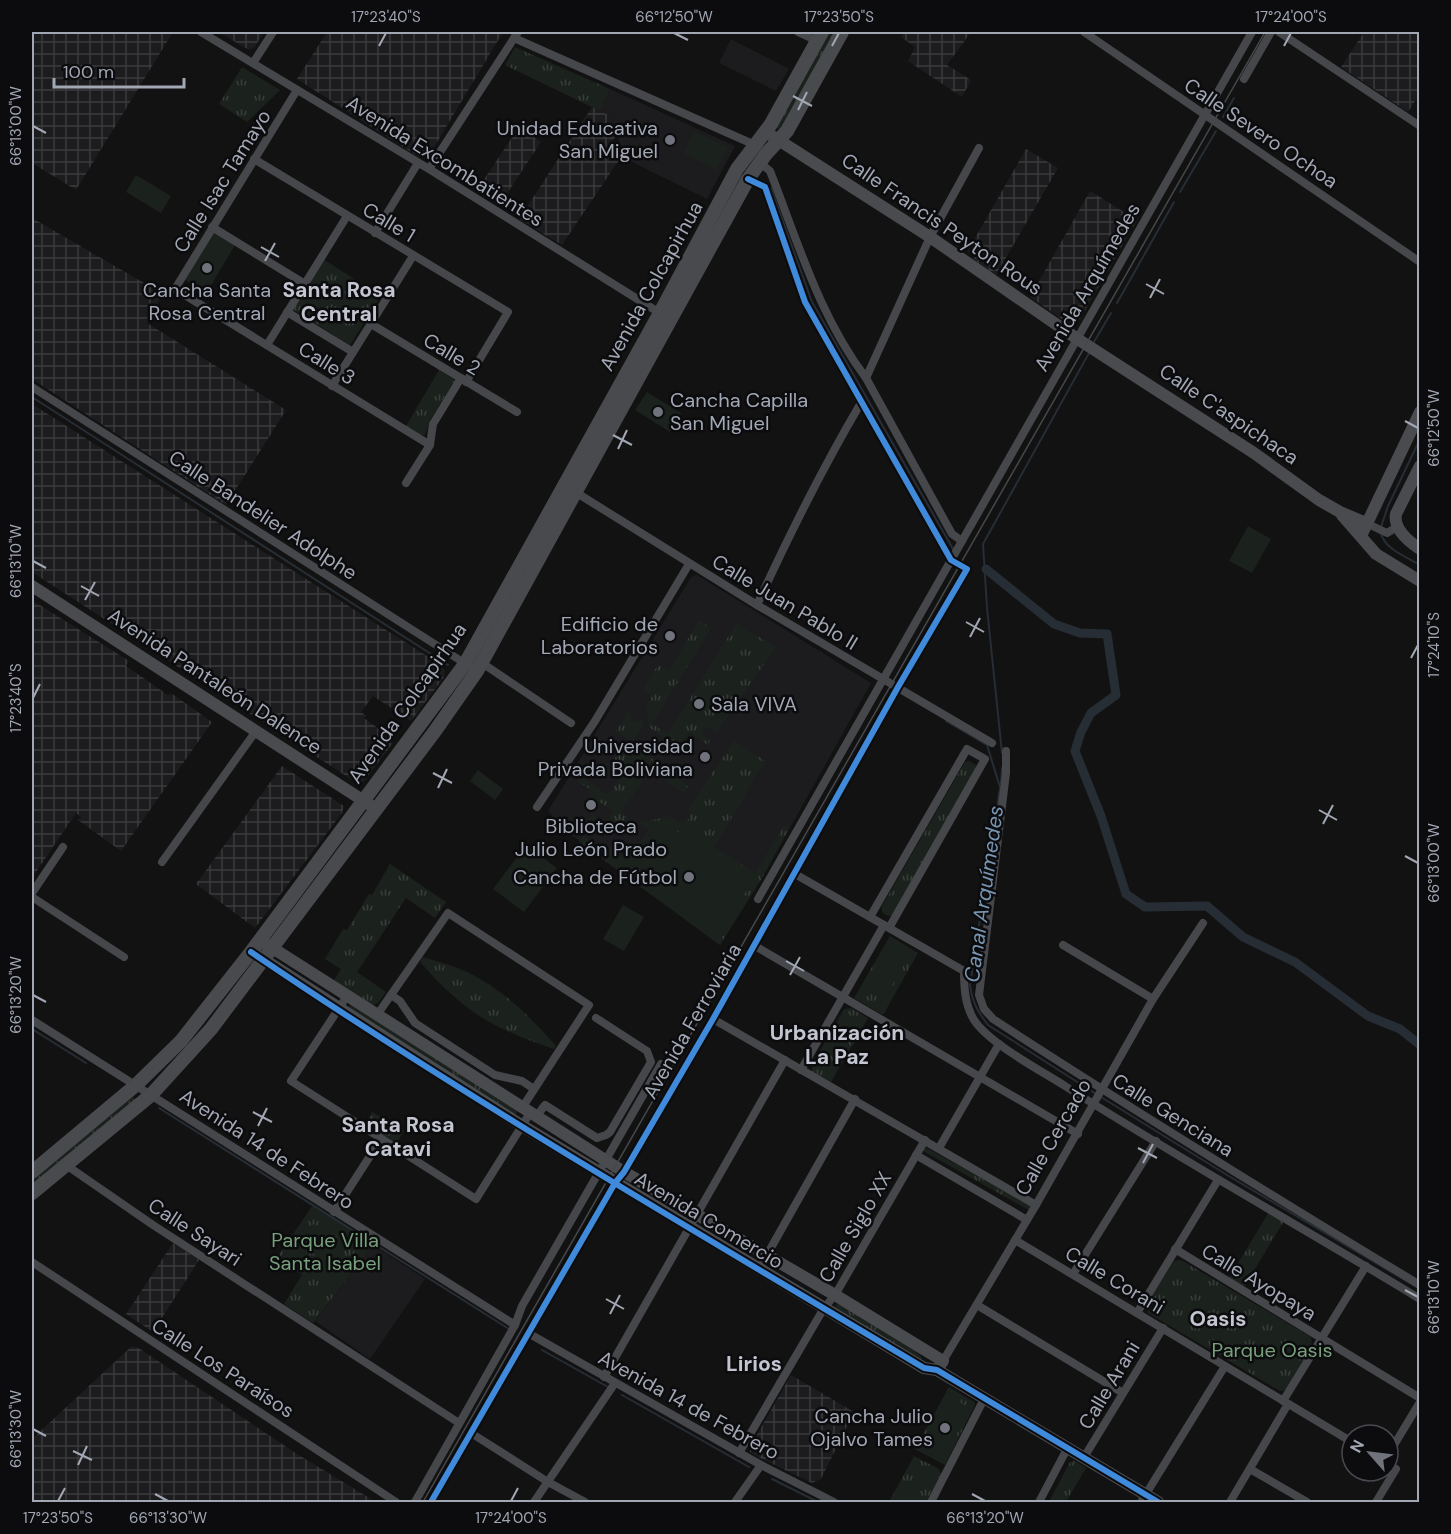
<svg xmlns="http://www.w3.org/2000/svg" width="1451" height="1534" font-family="'DM Sans',sans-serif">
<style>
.built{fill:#1c1c1e}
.industrial{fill:url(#industrial-grid)}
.grass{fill:url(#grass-tufts)}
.garden{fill:#1b211c}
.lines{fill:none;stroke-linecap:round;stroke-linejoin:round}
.stream{stroke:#262d34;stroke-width:2}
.canal{stroke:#262d34;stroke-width:9}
.street{stroke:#46474b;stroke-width:8}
.secondary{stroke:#4a4b4f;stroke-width:12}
.primary{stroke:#484a4d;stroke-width:14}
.tram{stroke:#46484b;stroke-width:1.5}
.cycleway-casing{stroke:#0c0c0e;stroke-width:10}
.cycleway{stroke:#408adc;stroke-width:6}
.ticks{fill:none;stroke:#a2a7b4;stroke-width:2}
.poi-dot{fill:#70737b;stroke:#0c0c0e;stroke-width:2}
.labels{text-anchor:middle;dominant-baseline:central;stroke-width:5;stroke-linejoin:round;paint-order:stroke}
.poi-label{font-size:20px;fill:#a2a7b4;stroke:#0c0c0e;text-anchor:end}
.street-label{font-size:20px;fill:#a2a7b4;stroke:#0c0c0e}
.park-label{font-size:20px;fill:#78a07c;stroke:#0c0c0e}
.neighbourhood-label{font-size:21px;font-weight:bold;fill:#c3c6d0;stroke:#0c0c0e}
.water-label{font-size:21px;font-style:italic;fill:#7895b1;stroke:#0c0c0e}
.neatline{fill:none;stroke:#a2a7b4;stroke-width:2}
.ticks-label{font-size:15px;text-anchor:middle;fill:#a2a7b4}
</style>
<defs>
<pattern id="industrial-grid" width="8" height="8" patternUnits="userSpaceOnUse" patternTransform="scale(1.5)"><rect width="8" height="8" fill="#1c1c1e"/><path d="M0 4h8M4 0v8" fill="none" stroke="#3a3a3c"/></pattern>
<pattern id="grass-tufts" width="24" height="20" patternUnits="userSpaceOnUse" patternTransform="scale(1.5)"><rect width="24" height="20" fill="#1b211c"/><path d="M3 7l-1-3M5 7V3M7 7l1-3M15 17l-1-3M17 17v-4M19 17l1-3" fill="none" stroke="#393e3b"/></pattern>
</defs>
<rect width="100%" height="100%" fill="#121212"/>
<g class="built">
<polygon points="731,39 789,69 776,91 719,63"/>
<polygon points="610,89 735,146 707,199 624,158 612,117 600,111"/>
<polygon points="697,575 871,683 762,878 720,945 550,819 552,815 548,811 674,605 691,577"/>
<polygon points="373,1245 425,1279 370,1359 315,1321"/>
</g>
<g class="industrial">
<polygon points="32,32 173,32 76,190 32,163"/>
<polygon points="224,32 264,32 254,48 249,50 222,34"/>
<polygon points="327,32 503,32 427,159 417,156 297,79"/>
<polygon points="904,32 971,32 947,65 971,80 962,97 908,61 915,47 901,37"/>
<polygon points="1364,32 1419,32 1419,95 1408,112 1341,67"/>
<polygon points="592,107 612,117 617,134 607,150 621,157 562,245 519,219"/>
<polygon points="519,127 541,142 500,204 477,190"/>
<polygon points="1026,149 1058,168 996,275 973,260 975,256 967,252"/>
<polygon points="1090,191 1137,220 1080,319 1075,324 1069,324 1030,297"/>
<polygon points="32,218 163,294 147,323 286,410 226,505 32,379"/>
<polygon points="32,404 441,665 445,671 444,677 411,721 373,696 361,712 366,716 364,718 379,729 378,733 393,743 364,781 359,783 354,781 32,572"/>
<polygon points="32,600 129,661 126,666 168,695 171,693 212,722 121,851 78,820 81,817 76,813 32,878"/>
<polygon points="282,766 344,806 342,813 255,928 196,884"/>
<polygon points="173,1243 199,1260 153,1332 126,1314"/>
<polygon points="132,1346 140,1349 297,1454 376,1502 32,1502 32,1439"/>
<polygon points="791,1375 854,1412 821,1479 812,1483 754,1455 750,1452 750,1447"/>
</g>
<g class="grass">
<polygon points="828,32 837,32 780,130 776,128"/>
<polygon points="515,47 610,89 600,111 505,65"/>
<polygon points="242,67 280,90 247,122 219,104"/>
<polygon points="323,259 381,296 350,345 292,309"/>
<polygon points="439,370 455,380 430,420 425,435 421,435 406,426"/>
<polygon points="699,620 711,628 652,724 668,734 736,624 776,647 716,733 706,726 701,734 710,741 708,745 689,732 679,748 649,727 646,705 652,696 645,692 643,688 658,665 669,671"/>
<polygon points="629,710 633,722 644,719 643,727 631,743 688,786 684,793 650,770 621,812 630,819 605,826 588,821 592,814 606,823 613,811 589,795 591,790 577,781 581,776 606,794 610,793 622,776 609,767 628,739 616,732"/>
<polygon points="734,741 765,761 714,847 755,873 784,826 789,829 762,878 720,945 579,842 584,836 604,852 608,847 622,857 632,844 636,847 649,831 639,823 671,816 678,823 685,822 689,819 689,807"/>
<polygon points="969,761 976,765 976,769 894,913 891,916 886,915 882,912 882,906 965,762"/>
<polygon points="390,864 446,902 435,918 406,898 357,972 386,992 378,1003 371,1006 333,982 341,969 325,959 343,929 347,930 369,894 372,895"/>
<polygon points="890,936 918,953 883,1015 854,998"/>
<path d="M423,957c16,5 33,9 48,17 34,17 60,44 85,72l-2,3c-62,-21 -90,-37 -134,-87z"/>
<polygon points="351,1004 518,1110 515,1116 347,1009"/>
<polygon points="851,1008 868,1018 831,1082 812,1072 812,1065 844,1009"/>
<polygon points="133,1097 138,1101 32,1187 32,1180"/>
<polygon points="372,1112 404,1131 396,1144 365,1124"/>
<polygon points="925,1147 1031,1206 1029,1210 923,1151"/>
<polygon points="313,1205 373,1245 313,1323 284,1304 302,1275 276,1259"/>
<polygon points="1269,1212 1284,1221 1244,1287 1229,1278"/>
<polygon points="1181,1260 1311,1337 1312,1347 1286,1390 1280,1391 1148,1313 1146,1305 1174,1261"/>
<polygon points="840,1303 911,1346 922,1358 919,1361 835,1308 836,1305"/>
<polygon points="949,1387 974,1402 975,1405 945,1465 915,1449"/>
<polygon points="914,1456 939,1469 941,1474 926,1502 889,1502"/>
<polygon points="1075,1461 1086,1468 1066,1502 1049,1502 1070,1462"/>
</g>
<g class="garden">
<polygon points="694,131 728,147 717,170 683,153"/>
<polygon points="136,175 171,196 161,213 126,192"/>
<polygon points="214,232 235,245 207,292 185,280"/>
<polygon points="647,392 681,413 670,432 635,410"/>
<polygon points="1248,526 1271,539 1252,573 1229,561"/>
<polygon points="478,770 503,789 495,800 470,781"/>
<polygon points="662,820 750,886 715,933 627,868"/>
<polygon points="526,845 557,868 524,912 493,889"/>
<polygon points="623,905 644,917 624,951 603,939"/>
<polygon points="888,944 909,955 890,989 869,978"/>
<polygon points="314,1224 346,1245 333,1266 300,1245"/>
<polygon points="1262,1335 1291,1353 1279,1372 1250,1354"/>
<polygon points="947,1396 970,1408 943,1460 920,1448"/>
</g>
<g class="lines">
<g class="stream">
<polyline points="1223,117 1234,98"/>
<polyline points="771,188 812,302 953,549"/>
<polyline points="1180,192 1216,131"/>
<polyline points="1117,303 1174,202"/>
<polyline points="1094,342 1111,313"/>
<polyline points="32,397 448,665"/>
<polyline points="1381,527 1388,506 1420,439"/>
<path d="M1381,533c3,16 26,24 39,32"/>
<polyline points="946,721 987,745 1000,787"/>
<polyline points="1002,753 987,608 983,544 1089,353"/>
<polyline points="1001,783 1002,768"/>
<path d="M1000,788l-30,197c2,17 8,27 18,40l108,69"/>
<polyline points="32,1029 86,1063"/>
<polyline points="1101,1097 1227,1175 1420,1289"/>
<polyline points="159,1108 509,1329"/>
<polyline points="542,1350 608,1387"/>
<polyline points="622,1395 749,1467"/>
<polyline points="772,1479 818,1502"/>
</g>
<polyline class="canal" points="986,569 1054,624 1080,633 1107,634 1116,695 1091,713 1081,732 1075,751 1101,816 1126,894 1145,907 1207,906 1243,937 1295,962 1368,1016 1400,1029 1420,1045"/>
<g class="street">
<polyline points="201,32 429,169 663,315"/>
<polyline points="798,32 817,41"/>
<polyline points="1084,32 1420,262"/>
<polyline points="1279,32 1420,126"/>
<polyline points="514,38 755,145"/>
<polyline points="253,63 273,32"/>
<polyline points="1244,79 1271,32"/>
<polyline points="297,90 175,289 430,445"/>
<polyline points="254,159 508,312 466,382"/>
<path d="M759,162l11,9c28,71 49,145 96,207l86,156 10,7"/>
<polyline points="429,169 518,32"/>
<polyline points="212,227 305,284"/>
<polyline points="375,233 418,163"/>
<polyline points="287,312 353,352"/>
<polyline points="371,324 517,412"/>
<polyline points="267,345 347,216"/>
<polyline points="866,378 930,237 979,148"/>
<polyline points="332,386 413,256"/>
<polyline points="32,387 469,666"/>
<polyline points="406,483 430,445 433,424 461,378"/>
<polyline points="572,490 757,605 992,743"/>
<polyline points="1366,523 1387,533 1397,527"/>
<path d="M757,605c32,-70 66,-138 105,-204"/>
<polyline points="482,663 571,723"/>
<path d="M1006,751v22l-27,222 5,14 9,10c140,91 283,179 427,266"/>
<polyline points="537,807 595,721 689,564"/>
<polyline points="162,862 256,731"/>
<path d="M795,874l169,97c0,17 1,34 10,49 16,24 66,50 91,66 116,74 237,141 355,213"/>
<polyline points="32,893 63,847"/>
<polyline points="32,897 124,957"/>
<polyline points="758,899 1252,32"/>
<polyline points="870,917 967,749 985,759 889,928"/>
<polyline points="1063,945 1153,999"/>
<polyline points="755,946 1078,1134"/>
<polyline points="391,995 400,1001 415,1023 495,1075 522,1081 534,1089"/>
<polyline points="347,996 291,1081 476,1199 530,1113"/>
<polyline points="377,1015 448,913 589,1005 522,1108"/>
<polyline points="713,1019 1036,1205"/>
<polyline points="32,1020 515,1325"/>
<polyline points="801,1070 884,925"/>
<polyline points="536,1117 545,1105 597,1138 606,1135 610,1132 651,1062 647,1051 596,1018"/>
<polyline points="939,1148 999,1044"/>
<polyline points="916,1155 1027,1220"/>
<polyline points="66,1165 153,1225 459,1423"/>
<polyline points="334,1212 381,1139"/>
<polyline points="1015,1240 1352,1442"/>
<polyline points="1175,1249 1420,1398"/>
<polyline points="32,1262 396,1502"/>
<polyline points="759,1269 855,1099"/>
<polyline points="1073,1274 1156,1141"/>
<polyline points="977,1305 1123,1393"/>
<polyline points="1137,1313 1218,1180"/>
<polyline points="528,1333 761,1465 834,1502"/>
<polyline points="943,1361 1036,1205 1153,999 1203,923"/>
<polyline points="604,1377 785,1060"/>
<polyline points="1283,1401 1366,1266"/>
<polyline points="471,1433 548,1482 585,1502"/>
<polyline points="739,1453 824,1308 835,1295 925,1140"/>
<polyline points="1388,1455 1420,1402"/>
<polyline points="1083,1459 1163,1328"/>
<polyline points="1250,1469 1307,1502"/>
<polyline points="415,1502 515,1325 522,1306 661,1064"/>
<polyline points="431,1502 615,1183 624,1172 713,1019 898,687 967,569 951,560 805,302 765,187 748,179"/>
<polyline points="534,1502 615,1383"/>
<polyline points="735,1502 761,1465"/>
<polyline points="931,1502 984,1399"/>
<polyline points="1039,1502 1067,1449"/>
<polyline points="1141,1502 1225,1366"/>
<polyline points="1230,1502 1288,1404"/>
<polyline points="1376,1502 1396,1469 1388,1464"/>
</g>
<g class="secondary">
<polyline points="766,132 930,237 1076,338 1254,453 1319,500 1340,512 1366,523"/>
<path d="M1420,466l-24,48c-3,15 12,27 24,35"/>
<polyline points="1342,515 1376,554 1420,581"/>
<polyline points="1361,536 1420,412"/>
<polyline points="32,586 370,805"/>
<polyline points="260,940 624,1172 835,1295 943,1361 937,1370"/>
<polyline points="257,955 521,1125 924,1368 937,1370 1158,1502"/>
</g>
<g class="primary">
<polyline points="32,1172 136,1085 181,1041 251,952 465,664 660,313 737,169 771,124 822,32"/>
<polyline points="32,1193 151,1095 211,1029 435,731 477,671 748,179 766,154 787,131 842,32"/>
</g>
<polyline class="tram" points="423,1502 1265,32"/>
<defs>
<g id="cycleway">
<path d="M251,952c218,148 447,281 673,416l13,2 221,132"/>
<polyline points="431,1502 615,1183 624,1172 713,1019 898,687 967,569 951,560 805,302 765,187 748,179"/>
</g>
</defs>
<use href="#cycleway" class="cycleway-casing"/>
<use href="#cycleway" class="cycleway"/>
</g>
<path class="ticks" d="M674,33l14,7M379,46l7,-13M832,46l7,-13M1284,46l7,-13M793,96l19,10M798,110l9,-18M33,126l13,7M261,247l18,10M265,261l10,-18M1146,284l18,10M1150,298l10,-19M1405,421l13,7M613,435l19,10M618,449l9,-19M33,561l13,7M81,586l18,10M85,600l10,-18M966,622l18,10M970,637l10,-19M1411,658l7,-13M33,698l7,-14M433,773l19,10M438,788l9,-19M1319,810l18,10M1323,824l10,-19M1405,856l13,7M786,961l18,10M790,975l10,-18M33,995l13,7M253,1112l19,10M258,1126l9,-18M1138,1148l19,10M1143,1163l10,-19M1405,1290l13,7M606,1299l18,10M610,1314l10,-19M33,1429l13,7M73,1451l19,9M78,1465l9,-19M155,1494l13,7M972,1494l13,7M58,1501l7,-13M511,1501l7,-13"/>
<g class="poi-dot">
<circle cx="670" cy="140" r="6"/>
<circle cx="207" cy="268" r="6"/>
<circle cx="658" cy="412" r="6"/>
<circle cx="670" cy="636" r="6"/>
<circle cx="699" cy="704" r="6"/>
<circle cx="705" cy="757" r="6"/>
<circle cx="591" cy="805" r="6"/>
<circle cx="689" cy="877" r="6"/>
<circle cx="945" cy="1428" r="6"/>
</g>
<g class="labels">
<g class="poi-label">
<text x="658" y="128">Unidad Educativa<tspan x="658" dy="23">San Miguel</tspan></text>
<text x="207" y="290" text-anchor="middle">Cancha Santa<tspan x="207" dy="23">Rosa Central</tspan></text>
<text x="670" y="400" text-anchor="start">Cancha Capilla<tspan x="670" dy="23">San Miguel</tspan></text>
<text x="658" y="624">Edificio de<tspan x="658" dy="23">Laboratorios</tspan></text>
<text x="711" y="704" text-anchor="start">Sala VIVA</text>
<text x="693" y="746">Universidad<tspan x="693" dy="23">Privada Boliviana</tspan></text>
<text x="591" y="826" text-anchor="middle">Biblioteca<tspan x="591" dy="23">Julio León Prado</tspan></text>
<text x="677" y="877">Cancha de Fútbol</text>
<text x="933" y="1416">Cancha Julio<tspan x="933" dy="23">Ojalvo Tames</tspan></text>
</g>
<g class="street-label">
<text transform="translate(1261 133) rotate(34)">Calle Severo Ochoa</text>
<text transform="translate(445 161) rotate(32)">Avenida Excombatientes</text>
<text transform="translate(222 181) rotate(-58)">Calle Isac Tamayo</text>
<text transform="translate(389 222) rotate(31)">Calle 1</text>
<text transform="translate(942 224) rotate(34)">Calle Francis Peyton Rous</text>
<text transform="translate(651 286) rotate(-61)">Avenida Colcapirhua</text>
<text transform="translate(1087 287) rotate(-60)">Avenida Arquímedes</text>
<text transform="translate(452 354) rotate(31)">Calle 2</text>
<text transform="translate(327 363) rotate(32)">Calle 3</text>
<text transform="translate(1229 414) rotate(34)">Calle C'aspichaca</text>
<text transform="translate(263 515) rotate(33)">Calle Bandelier Adolphe</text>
<text transform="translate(785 602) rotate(31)">Calle Juan Pablo II</text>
<text transform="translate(215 681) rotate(33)">Avenida Pantaleón Dalence</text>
<text transform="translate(407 703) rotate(-55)">Avenida Colcapirhua</text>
<text transform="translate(692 1021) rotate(-60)">Avenida Ferroviaria</text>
<text transform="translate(1173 1115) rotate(32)">Calle Genciana</text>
<text transform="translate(1053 1137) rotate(-60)">Calle Cercado</text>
<text transform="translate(267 1149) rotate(33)">Avenida 14 de Febrero</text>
<text transform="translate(709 1220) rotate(31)">Avenida Comercio</text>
<text transform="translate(855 1227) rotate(-60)">Calle Siglo XX</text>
<text transform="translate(195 1232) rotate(33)">Calle Sayari</text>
<text transform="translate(1115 1280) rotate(31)">Calle Corani</text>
<text transform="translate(1259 1282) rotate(31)">Calle Ayopaya</text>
<text transform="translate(223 1368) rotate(33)">Calle Los Paraísos</text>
<text transform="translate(1109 1385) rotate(-59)">Calle Arani</text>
<text transform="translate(689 1405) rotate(29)">Avenida 14 de Febrero</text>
</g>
<g class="park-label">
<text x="325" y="1240">Parque Villa<tspan x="325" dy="23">Santa Isabel</tspan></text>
<text x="1272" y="1350">Parque Oasis</text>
</g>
<g class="neighbourhood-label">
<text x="339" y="290">Santa Rosa<tspan x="339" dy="24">Central</tspan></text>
<text x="837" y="1033">Urbanización<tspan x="837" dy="24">La Paz</tspan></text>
<text x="398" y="1125">Santa Rosa<tspan x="398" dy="24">Catavi</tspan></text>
<text x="1218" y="1319">Oasis</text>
<text x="754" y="1364">Lirios</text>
</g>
<g class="water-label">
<text transform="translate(984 894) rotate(-82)">Canal Arquímedes</text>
</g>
</g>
<rect width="1451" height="1534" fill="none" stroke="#0c0c0e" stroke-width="66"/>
<g transform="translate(1370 1453) rotate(298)"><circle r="28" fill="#0c0c0e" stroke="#484a50" stroke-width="1.5"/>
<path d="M0-4.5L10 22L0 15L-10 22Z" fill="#70737b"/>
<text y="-9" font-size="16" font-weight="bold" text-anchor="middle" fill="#a2a7b4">N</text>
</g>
<path d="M54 78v9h130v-9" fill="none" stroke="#a2a7b4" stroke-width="3"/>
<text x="63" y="78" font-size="18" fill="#a2a7b4" stroke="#0c0c0e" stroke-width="4.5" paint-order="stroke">100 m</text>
<rect x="33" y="33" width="1385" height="1468" class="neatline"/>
<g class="ticks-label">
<text x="386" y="22">17°23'40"S</text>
<text x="674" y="22">66°12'50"W</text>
<text x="839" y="22">17°23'50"S</text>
<text x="1291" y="22">17°24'00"S</text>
<text transform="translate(16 126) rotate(-90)" y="5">66°13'00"W</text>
<text transform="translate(1434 428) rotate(-90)" y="5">66°12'50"W</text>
<text transform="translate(16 561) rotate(-90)" y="5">66°13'10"W</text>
<text transform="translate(1434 645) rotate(-90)" y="5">17°24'10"S</text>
<text transform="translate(16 698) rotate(-90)" y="5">17°23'40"S</text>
<text transform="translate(1434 863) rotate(-90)" y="5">66°13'00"W</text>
<text transform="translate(16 995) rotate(-90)" y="5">66°13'20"W</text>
<text transform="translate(1434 1297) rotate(-90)" y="5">66°13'10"W</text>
<text transform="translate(16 1429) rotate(-90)" y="5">66°13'30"W</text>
<text x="58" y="1523">17°23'50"S</text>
<text x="168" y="1523">66°13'30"W</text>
<text x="511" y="1523">17°24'00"S</text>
<text x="985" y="1523">66°13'20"W</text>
</g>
</svg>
